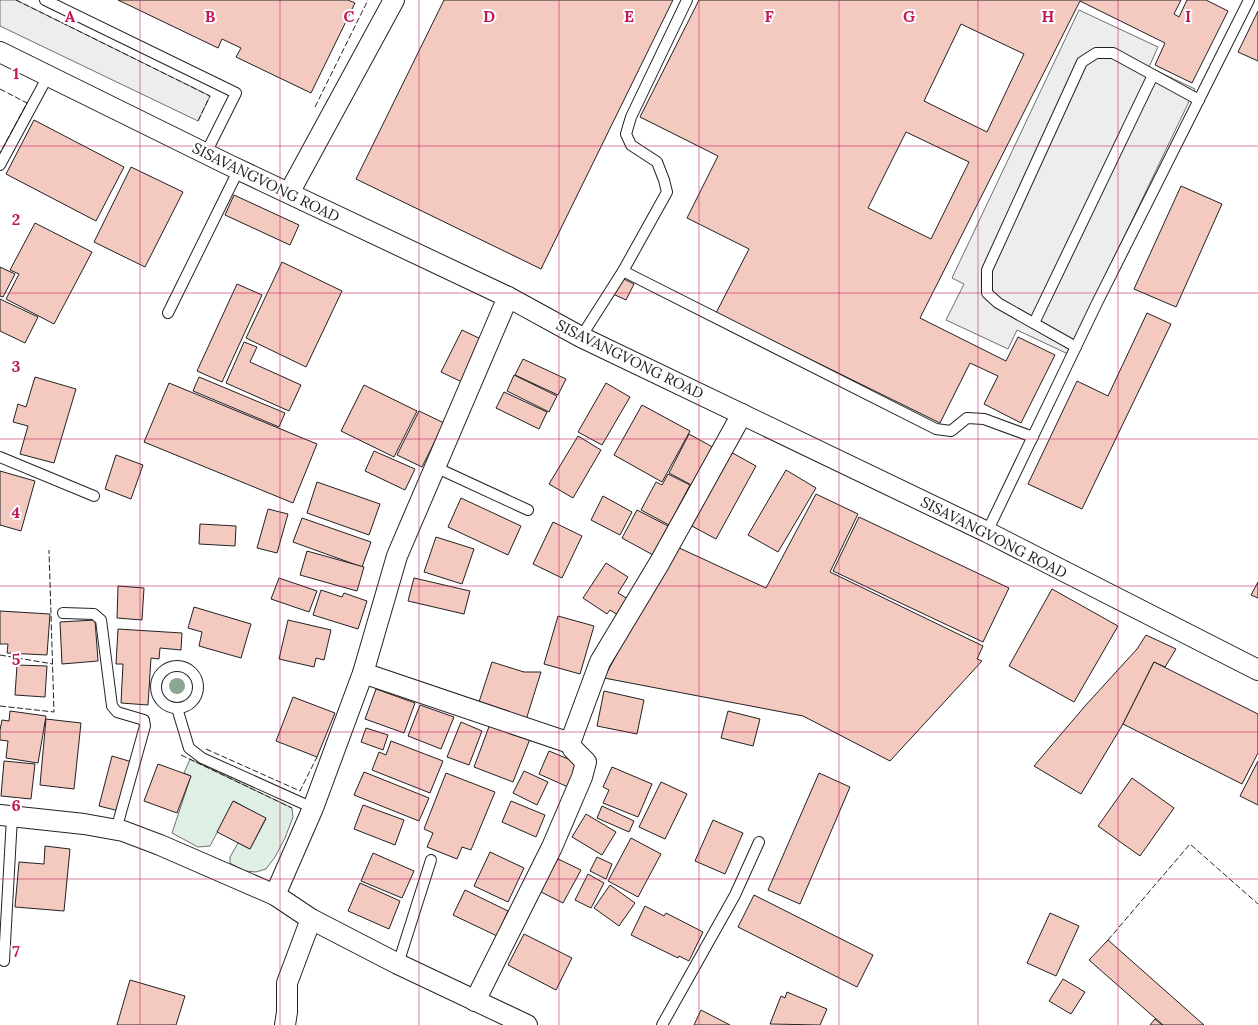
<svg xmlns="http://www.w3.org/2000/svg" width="1258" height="1025" font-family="Lora,serif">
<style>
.green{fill:#e0efe3;stroke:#6f6f6f}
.parking{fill:#ededed;stroke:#6f6f6f}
.building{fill:#f3c9c0;stroke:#222;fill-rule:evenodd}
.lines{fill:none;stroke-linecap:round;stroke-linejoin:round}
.service-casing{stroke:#222;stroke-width:12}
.minor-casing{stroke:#222;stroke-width:22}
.service{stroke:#fff;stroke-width:10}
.minor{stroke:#fff;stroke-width:20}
.fence{stroke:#222;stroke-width:1;stroke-dasharray:6 2.5;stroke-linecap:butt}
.tree{fill:#8da692}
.grid{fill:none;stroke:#c2185b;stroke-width:1;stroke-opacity:0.55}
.labels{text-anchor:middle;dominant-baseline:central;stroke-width:4;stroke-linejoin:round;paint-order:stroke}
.street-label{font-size:15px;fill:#222;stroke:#fff}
.grid-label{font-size:16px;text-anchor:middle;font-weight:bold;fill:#c2185b;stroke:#fff;stroke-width:4;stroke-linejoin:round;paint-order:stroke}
</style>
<rect width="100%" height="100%" fill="#fff"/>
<polygon class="green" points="190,759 292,808 293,817 285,838 275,857 266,869 256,872 245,871 230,863 230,857 238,843 250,849 266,819 234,801 210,846 198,847 172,833 191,776 184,773"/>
<g class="parking">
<polygon points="0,0 16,0 210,96 198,121 0,26"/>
<polygon points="1079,10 1158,47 1149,67 1195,89 1068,354 1017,330 1008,349 946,320 964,284 952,278"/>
</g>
<g class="building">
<polygon points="118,0 348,0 355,3 311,93 236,57 241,48 222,39 218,48"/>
<polygon points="444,0 673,0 541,269 356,179"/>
<path d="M699,0h482l-7,14 5,3 8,-17h19l22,11 -36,72 -37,-18 10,-22 -85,-42 -160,317 86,43 12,-24 37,18 -34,68 -37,-19 14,-28 -28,-13 -30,60 -224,-110 33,-64 -62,-31 31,-62 -78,-39zM961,24l63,30 -37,78 -63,-31zM906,132l63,30 -38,77 -63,-31z"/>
<polygon points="1258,11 1258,61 1238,52"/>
<polygon points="34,120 124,167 96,221 6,174"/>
<polygon points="131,167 183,192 145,267 94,242"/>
<polygon points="1181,186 1222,204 1176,307 1134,289"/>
<polygon points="234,195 299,225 290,245 225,215"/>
<polygon points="35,223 92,252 54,324 6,299 19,274 10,270"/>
<polygon points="282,262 342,291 306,367 246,338"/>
<polygon points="0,267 15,274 3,297 0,296"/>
<polygon points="622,278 634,284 626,300 613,294"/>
<polygon points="237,284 262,295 222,382 197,371"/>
<polygon points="0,299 38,317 25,343 0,331"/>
<polygon points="1147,313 1171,324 1082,509 1028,484 1077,381 1108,396"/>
<polygon points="462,330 485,341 464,383 441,372"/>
<polygon points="244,342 257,347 250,362 301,385 289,411 226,383"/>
<polygon points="523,359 566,379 558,395 515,375"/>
<polygon points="514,375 557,396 549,412 507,391"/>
<polygon points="35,377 76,389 54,463 20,454 28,426 13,422 18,404 26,407"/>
<polygon points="199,377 285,413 279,427 193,391"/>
<polygon points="169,383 317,444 293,503 144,442"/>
<polygon points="606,383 630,397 602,445 578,432"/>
<polygon points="364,385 417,411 394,457 341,431"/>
<polygon points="504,392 547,412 539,429 496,408"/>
<polygon points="642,405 690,431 662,482 614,455"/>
<polygon points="419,411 444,423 422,467 397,455"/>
<polygon points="689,434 718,450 697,488 669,473"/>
<polygon points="578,436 601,450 573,498 549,484"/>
<polygon points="374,451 415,469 405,490 365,471"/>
<polygon points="729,451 756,466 716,539 688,524"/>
<polygon points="116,455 143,465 131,499 105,489"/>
<polygon points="786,470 816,488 778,552 748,535"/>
<polygon points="0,471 35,481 21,531 0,525"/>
<polygon points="668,474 690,485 669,525 641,510 656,482 662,485"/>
<polygon points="317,482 380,504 369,535 307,513"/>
<polygon points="816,494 858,514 830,572 983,646 977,659 982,661 890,761 803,716 604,678 675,546 766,588"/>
<polygon points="603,496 632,512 620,535 591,520"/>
<polygon points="461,498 521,526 508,555 448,527"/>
<polygon points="268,509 288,514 277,553 257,548"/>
<polygon points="637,510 668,526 653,555 622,538"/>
<polygon points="859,517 1009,588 983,642 833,571"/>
<polygon points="302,518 371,542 362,567 293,542"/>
<polygon points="553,522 582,536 562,578 533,564"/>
<polygon points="200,524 236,526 235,546 199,544"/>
<polygon points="436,537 474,549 462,584 424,572"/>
<polygon points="307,551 364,567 357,591 300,575"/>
<polygon points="606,563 628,577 618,593 628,599 618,615 610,610 607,614 583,598"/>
<polygon points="279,578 317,591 309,612 271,599"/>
<polygon points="414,578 470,591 464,614 408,601"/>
<polygon points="1258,582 1258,598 1251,595"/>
<polygon points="118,586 144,588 142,620 117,618"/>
<polygon points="1052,589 1118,626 1074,702 1009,666"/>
<polygon points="321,590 342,597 344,593 367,601 358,629 313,615"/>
<polygon points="194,607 251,624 241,658 199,646 202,632 188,628"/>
<polygon points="0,611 50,614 47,655 7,653 8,644 0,644"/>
<polygon points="558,616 594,626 580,674 544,664"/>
<polygon points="95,620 98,661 62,664 60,622"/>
<polygon points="288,620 331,630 324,660 316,658 314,667 279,659"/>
<polygon points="118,629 182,633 181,650 160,648 159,659 151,658 148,705 121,703 123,664 116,664"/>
<polygon points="1146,635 1176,649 1165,667 1154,662 1123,724 1081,794 1034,766 1085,706 1137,649"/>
<polygon points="492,662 524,672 541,672 526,720 478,705"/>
<polygon points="1154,662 1258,714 1258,753 1242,784 1123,724"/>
<polygon points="17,665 47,666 45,697 15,695"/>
<polygon points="376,689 415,703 404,733 365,719"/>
<polygon points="604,691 644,700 637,734 597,726"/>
<polygon points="293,697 335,713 317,757 276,741"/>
<polygon points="420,705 454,717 441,749 408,736"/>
<polygon points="10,711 46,716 38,763 6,758 8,741 0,740 0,730 2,720 9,721"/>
<polygon points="728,711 760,719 753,746 721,738"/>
<polygon points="46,719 81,723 74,789 40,785"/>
<polygon points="461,722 482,731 469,765 447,757"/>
<polygon points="490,724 530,739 513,782 474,767"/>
<polygon points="366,728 388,735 383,750 361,742"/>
<polygon points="391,741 443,761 430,793 372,770 379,752 386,755"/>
<polygon points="549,751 578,763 568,787 539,774"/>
<polygon points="112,756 132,762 119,811 99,806"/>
<polygon points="4,761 35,764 31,799 1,796"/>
<polygon points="1258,761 1258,805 1240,796"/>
<polygon points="158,764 191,776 177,813 144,801"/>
<polygon points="612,767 652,784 638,817 603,803 609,790 603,787"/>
<polygon points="524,771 548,782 537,805 513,793"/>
<polygon points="364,772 429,798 419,821 354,795"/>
<polygon points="446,773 495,792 471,850 462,847 457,859 427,847 433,833 424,829"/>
<polygon points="819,773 850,787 800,904 768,890"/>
<polygon points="1132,778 1174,808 1140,856 1098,826"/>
<polygon points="661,782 687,794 665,839 639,827"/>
<polygon points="233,801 266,818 250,849 217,832"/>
<polygon points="511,801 545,815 536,837 502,822"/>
<polygon points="363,805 404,820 395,845 354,829"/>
<polygon points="602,806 634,821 629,832 597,818"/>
<polygon points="586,814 616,832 602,855 572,837"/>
<polygon points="713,820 743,833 725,874 695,861"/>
<polygon points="631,838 661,854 638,897 608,881"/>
<polygon points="45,846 70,849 64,911 15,907 19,862 44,864"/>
<polygon points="490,852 524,868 508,902 474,886"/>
<polygon points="373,853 414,871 402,898 361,881"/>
<polygon points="597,857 612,864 606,879 590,871"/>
<polygon points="556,858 581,870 563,903 539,891"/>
<polygon points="588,874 604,883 591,908 575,900"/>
<polygon points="360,883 400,901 389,929 348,911"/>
<polygon points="610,885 635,903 619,926 594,908"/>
<polygon points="465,890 508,911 497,936 453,915"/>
<polygon points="754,895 873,955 857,987 738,927"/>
<polygon points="645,906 664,916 666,913 703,932 689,961 679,956 678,958 631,935"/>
<polygon points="1050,913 1079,926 1056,976 1027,963"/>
<polygon points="524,934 572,958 556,990 508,965"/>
<polygon points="1108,940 1204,1025 1163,1025 1089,960"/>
<polygon points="1063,979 1085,992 1071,1014 1049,1001"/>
<polygon points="130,980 185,996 176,1025 117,1025"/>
<polygon points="787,992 827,1009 820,1025 770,1024 781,996 785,998"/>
<polygon points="701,1010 730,1025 694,1025"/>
<polygon points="1155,1019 1162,1025 1150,1025"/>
</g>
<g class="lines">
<defs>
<g id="service">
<polyline points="45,0 236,93 206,153"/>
<polyline points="0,165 48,76"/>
<polyline points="623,271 936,429 951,431 967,418 984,419 1033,437"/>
<polyline points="168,313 239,169"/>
<polyline points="1034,323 1153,75"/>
<polyline points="581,337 623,271 667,192 664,180 657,162 631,145 626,134 631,117 687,0"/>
<polyline points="1076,347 998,303 987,293 987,270 1082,62 1096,53 1113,53 1199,100"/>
<polyline points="0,457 94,496"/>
<polyline points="435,467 528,510"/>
<polyline points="987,532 1096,305 1249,0"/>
<polyline points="63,613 94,614 101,620 112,706 117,712 144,720 145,726 116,830"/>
<circle cx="177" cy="687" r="21"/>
<polyline points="177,708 189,748 202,758 313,808"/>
<polyline points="4,961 12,817"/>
<polyline points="398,964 431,860"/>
<polyline points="662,1025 735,895 759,842"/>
</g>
<g id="minor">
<polyline points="0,52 229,165 508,297 581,337 987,532 1258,670"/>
<polyline points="289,193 394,0"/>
<polyline points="363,673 570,743"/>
<polyline points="0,815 84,824 123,831 160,845 275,895 311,919 398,964 527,1025"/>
<polyline points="275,895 313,808 363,673 397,556 508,297"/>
<polyline points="475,1001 552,847 582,777 586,762 573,749 570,743 600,662 660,562 742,414"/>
<polyline points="285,1025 287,1012 287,983 311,919"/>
</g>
</defs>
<use href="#service" class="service-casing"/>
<use href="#minor" class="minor-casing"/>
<use href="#service" class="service"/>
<use href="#minor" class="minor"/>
<g class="fence">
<polyline points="16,0 210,96 198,121"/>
<polyline points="0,89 27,103 0,153"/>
<polyline points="315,107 368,0"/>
<polyline points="0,655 53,664"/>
<polyline points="0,706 54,712 49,550"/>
<polyline points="206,749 300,791 317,757"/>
<polyline points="181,755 292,808"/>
<polyline points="1108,940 1190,844 1258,904"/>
</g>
</g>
<circle class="tree" cx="177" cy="686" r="8"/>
<path class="grid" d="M140,0v1025M280,0v1025M419,0v1025M559,0v1025M699,0v1025M839,0v1025M978,0v1025M1118,0v1025M0,146h1258M0,293h1258M0,439h1258M0,586h1258M0,732h1258M0,879h1258"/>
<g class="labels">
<g class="street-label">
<text transform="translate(266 182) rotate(26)">SISAVANGVONG ROAD</text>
<text transform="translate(630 359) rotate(26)">SISAVANGVONG ROAD</text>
<text transform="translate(994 537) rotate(27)">SISAVANGVONG ROAD</text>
</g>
</g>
<g class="grid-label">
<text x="70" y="22">A</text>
<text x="210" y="22">B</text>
<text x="349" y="22">C</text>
<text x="489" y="22">D</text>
<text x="629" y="22">E</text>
<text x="769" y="22">F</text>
<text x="909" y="22">G</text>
<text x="1048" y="22">H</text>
<text x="1188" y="22">I</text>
<text x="16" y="79">1</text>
<text x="16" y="225">2</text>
<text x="16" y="372">3</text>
<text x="16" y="518">4</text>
<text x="16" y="665">5</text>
<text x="16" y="811">6</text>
<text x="16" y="957">7</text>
</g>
</svg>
